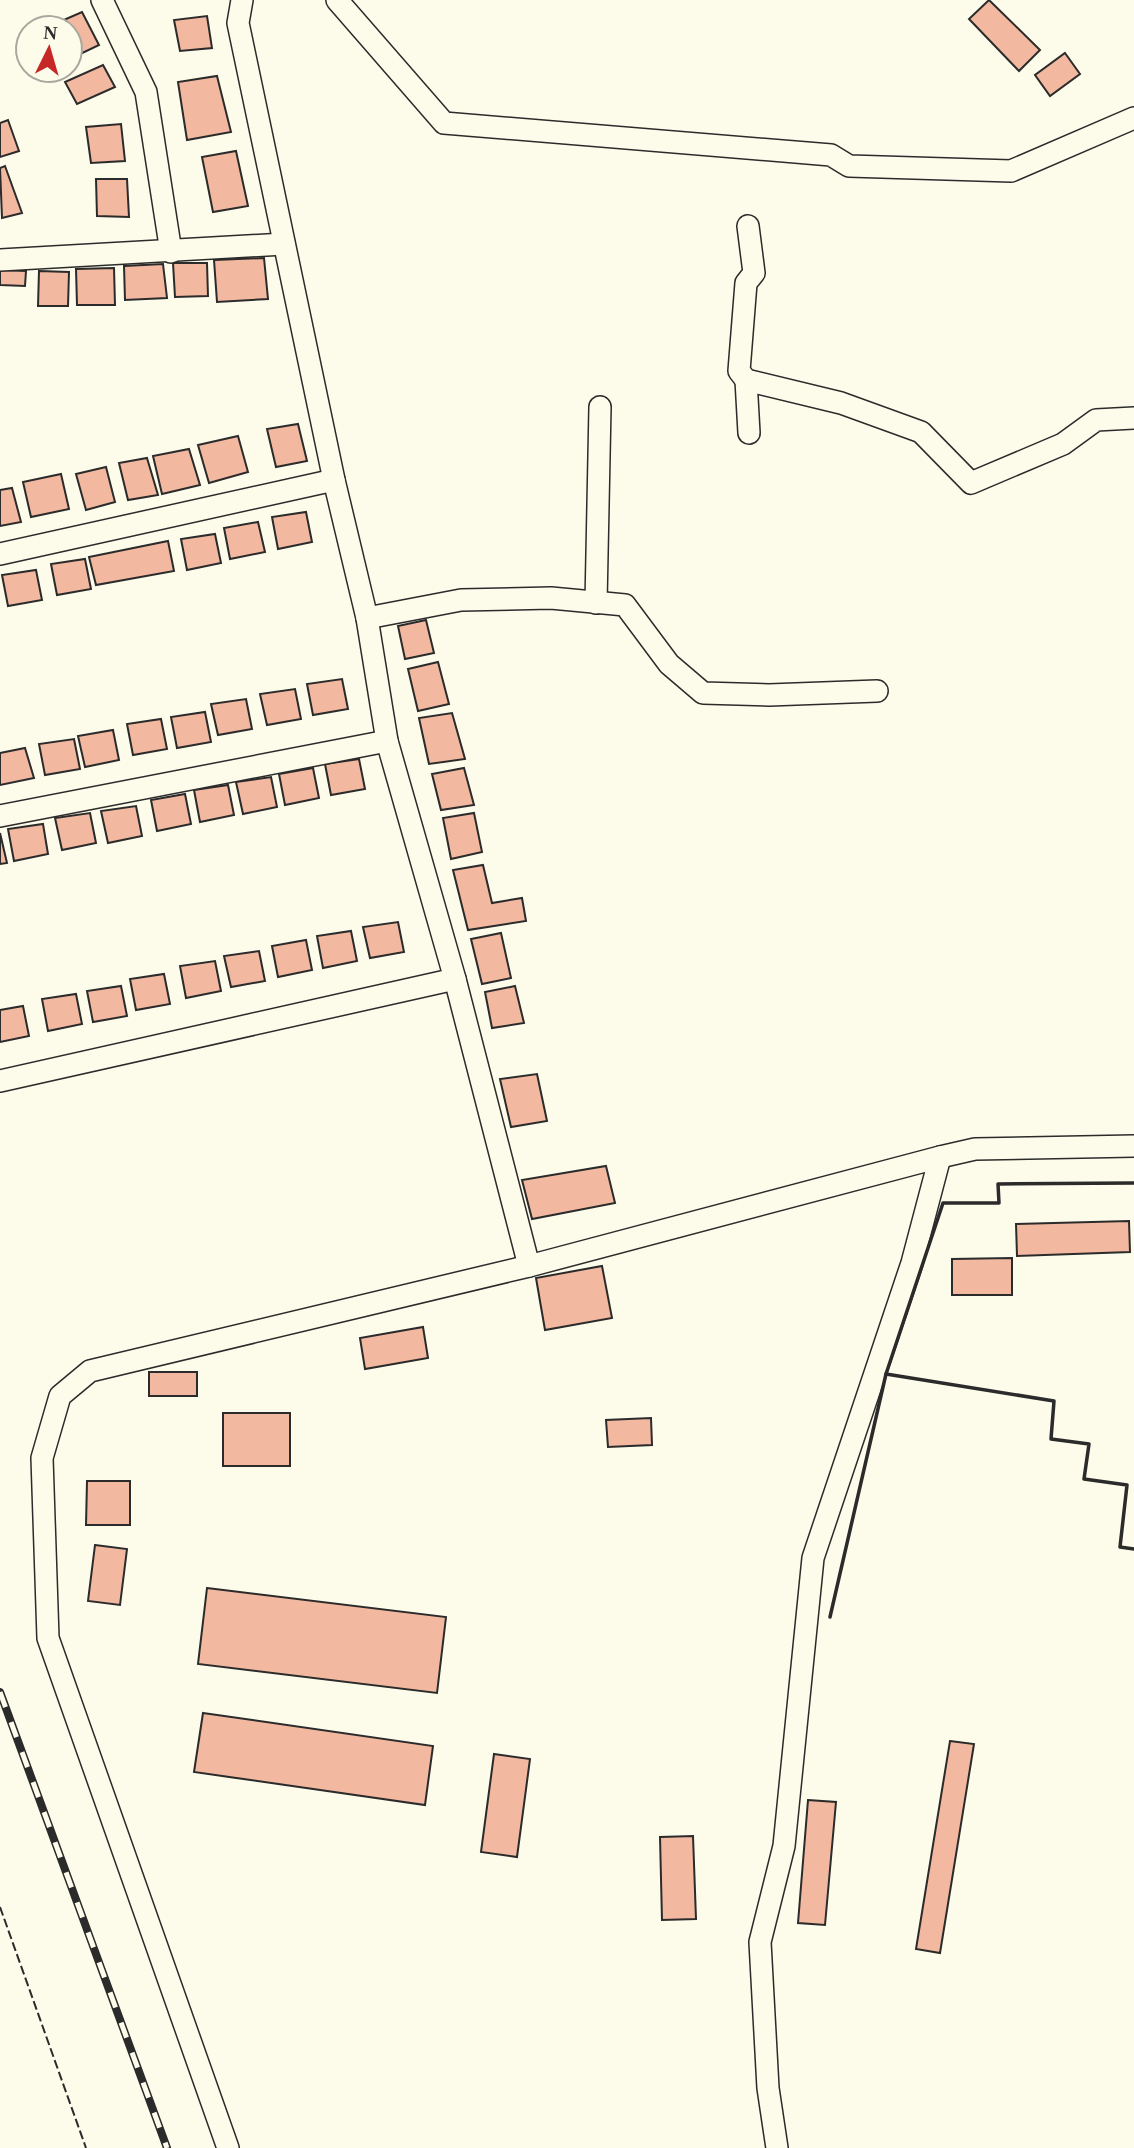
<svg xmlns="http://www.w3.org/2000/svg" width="1134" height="2148" font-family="'Times New Roman',serif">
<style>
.building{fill:#f2b8a0;stroke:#2b2b2b;stroke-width:2}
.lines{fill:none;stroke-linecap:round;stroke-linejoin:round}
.minor-casing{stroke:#2b2b2b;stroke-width:24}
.minor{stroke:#fdfbea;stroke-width:21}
.rail-casing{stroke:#2b2b2b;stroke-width:8}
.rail{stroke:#fdfbea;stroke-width:5;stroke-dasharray:16;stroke-linecap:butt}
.fence{stroke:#2b2b2b;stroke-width:2;stroke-dasharray:9 3.5;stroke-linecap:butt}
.wall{stroke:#2b2b2b;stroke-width:3.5}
</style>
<rect width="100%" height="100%" fill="#fdfbea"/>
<g class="building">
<polygon points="989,0 1040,50 1019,71 969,19"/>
<polygon points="82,12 99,45 70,59 70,28 50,26"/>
<polygon points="207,16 212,48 180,51 174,20"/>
<polygon points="1065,53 1080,74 1050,96 1035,75"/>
<polygon points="103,65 115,87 77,104 65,82"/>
<polygon points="217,76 231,132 187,140 178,82"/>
<polygon points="8,120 19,151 0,157 0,123"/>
<polygon points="121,124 125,161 91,163 86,127"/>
<polygon points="236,151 248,206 213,212 202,157"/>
<polygon points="5,166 22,213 2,218 0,168"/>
<polygon points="96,179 127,179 129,217 97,216"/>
<polygon points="264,258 268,299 217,302 214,260"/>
<polygon points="173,263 207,263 208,296 175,297"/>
<polygon points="163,264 167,298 125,300 124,266"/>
<polygon points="114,268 115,305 77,305 76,269"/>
<polygon points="0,270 26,271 25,286 0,285"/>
<polygon points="39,271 69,272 68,306 38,306"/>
<polygon points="298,424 307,461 276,467 267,429"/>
<polygon points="238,436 248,472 209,483 198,445"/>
<polygon points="189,449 200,485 162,494 153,456"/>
<polygon points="147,458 158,495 128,500 119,463"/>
<polygon points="106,467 115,502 86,510 76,474"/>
<polygon points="61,474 69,509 31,517 23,482"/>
<polygon points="12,488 21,522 0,526 0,490"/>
<polygon points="306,512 312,542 278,549 272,517"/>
<polygon points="258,522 265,552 230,559 224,528"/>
<polygon points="215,534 221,563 187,570 181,539"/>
<polygon points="168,541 174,571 96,585 89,557"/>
<polygon points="85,559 91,589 57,595 51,564"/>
<polygon points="36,570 42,600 8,606 2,575"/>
<polygon points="426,620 434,653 405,659 398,626"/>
<polygon points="438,662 449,704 418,711 408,669"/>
<polygon points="342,679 348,709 313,715 307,684"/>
<polygon points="295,689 301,719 267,725 260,694"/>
<polygon points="246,699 252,729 218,735 211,704"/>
<polygon points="205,712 211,742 177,748 171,717"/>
<polygon points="452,713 465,759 429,764 419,718"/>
<polygon points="161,719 167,749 133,755 127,724"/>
<polygon points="113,730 119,760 85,767 78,736"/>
<polygon points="74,739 80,769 45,775 39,744"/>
<polygon points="25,748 34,778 0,785 0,753"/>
<polygon points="359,759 365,789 331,795 325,764"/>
<polygon points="313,768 319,798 285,805 279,774"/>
<polygon points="464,768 474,805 441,810 432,774"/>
<polygon points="271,777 277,807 243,814 236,782"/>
<polygon points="228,785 234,815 200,822 194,790"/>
<polygon points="185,794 191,824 157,831 151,800"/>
<polygon points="136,806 142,836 108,843 101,811"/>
<polygon points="90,813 96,843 62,850 55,818"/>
<polygon points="474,813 482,852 451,859 443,818"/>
<polygon points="43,824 48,854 14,861 8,829"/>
<polygon points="0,833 7,863 0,864"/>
<polygon points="483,865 492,903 522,898 526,921 468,930 453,870"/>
<polygon points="398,922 404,952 370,958 363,927"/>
<polygon points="351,931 357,961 323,968 317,936"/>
<polygon points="501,933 511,978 482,984 471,939"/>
<polygon points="306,940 312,970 278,977 272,946"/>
<polygon points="259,951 265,981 231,987 224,956"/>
<polygon points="215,961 221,991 186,998 180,966"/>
<polygon points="164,974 170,1004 136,1010 130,979"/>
<polygon points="121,986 127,1016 93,1022 87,991"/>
<polygon points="515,986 524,1023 492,1028 485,992"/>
<polygon points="76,994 82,1024 48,1031 42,999"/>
<polygon points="23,1006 29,1036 0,1042 0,1010"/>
<polygon points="537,1074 547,1121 511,1127 500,1079"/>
<polygon points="606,1166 615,1203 532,1219 522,1180"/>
<polygon points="1129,1221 1130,1252 1017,1256 1016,1224"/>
<polygon points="1012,1258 1012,1295 952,1295 952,1259"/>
<polygon points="602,1266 612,1318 545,1330 536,1278"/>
<polygon points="423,1327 428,1358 365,1369 360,1338"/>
<rect x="149" y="1372" width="48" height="24"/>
<rect x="223" y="1413" width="67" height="53"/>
<polygon points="651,1418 652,1445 608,1447 606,1420"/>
<polygon points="87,1481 130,1481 130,1525 86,1525"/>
<polygon points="95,1545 127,1549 120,1605 88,1601"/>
<polygon points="207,1588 446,1617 437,1693 198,1664"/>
<polygon points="203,1713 433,1746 425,1805 194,1772"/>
<polygon points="950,1741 974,1744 940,1953 916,1949"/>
<polygon points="494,1754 530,1759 517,1857 481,1852"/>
<polygon points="808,1800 836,1802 825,1925 798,1923"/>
<polygon points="693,1836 696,1919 662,1920 660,1837"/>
</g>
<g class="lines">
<defs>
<g id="minor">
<polyline points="102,0 146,92 171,252"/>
<polyline points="242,0 238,23 334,480 367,618 387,741 455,979 529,1266"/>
<polyline points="337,0 444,123 831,155 849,166 1011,171 1134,118"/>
<polyline points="748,226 754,273 746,283 739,371 746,380 841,403 921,432 971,483 1063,444 1096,420 1134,418"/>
<polyline points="0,260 284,244"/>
<polyline points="746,380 749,433"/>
<polyline points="0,554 334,480"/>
<polyline points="596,603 600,407"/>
<polyline points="367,618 461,600 551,598 625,605 669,664 703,693 769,695 877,691"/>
<polyline points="0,816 387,741"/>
<polyline points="0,1081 455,979"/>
<polyline points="228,2148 48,1638 42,1458 60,1396 90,1371 529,1266 940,1157 975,1149 1134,1146"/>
<polyline points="777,2148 768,2088 760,1942 784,1846 813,1558 912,1263 940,1157"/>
</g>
</defs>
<use href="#minor" class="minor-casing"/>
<use href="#minor" class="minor"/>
<defs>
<polyline id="rail" points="0,1692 167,2148"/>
</defs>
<use href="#rail" class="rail-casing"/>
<use href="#rail" class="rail"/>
<polyline class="fence" points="0,1907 86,2148"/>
<g class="wall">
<polyline points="886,1374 1054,1401 1051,1439 1089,1444 1084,1479 1127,1485 1120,1547 1134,1549"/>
<polyline points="830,1617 886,1374 943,1203 999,1203 998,1184 1134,1183"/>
</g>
</g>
<g transform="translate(49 49) rotate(5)"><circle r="33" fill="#fdfbea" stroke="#a9a89e" stroke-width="2"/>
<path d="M0-5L12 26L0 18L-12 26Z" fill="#c62828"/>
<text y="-10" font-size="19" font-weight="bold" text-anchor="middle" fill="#2b2b2b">N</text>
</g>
</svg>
